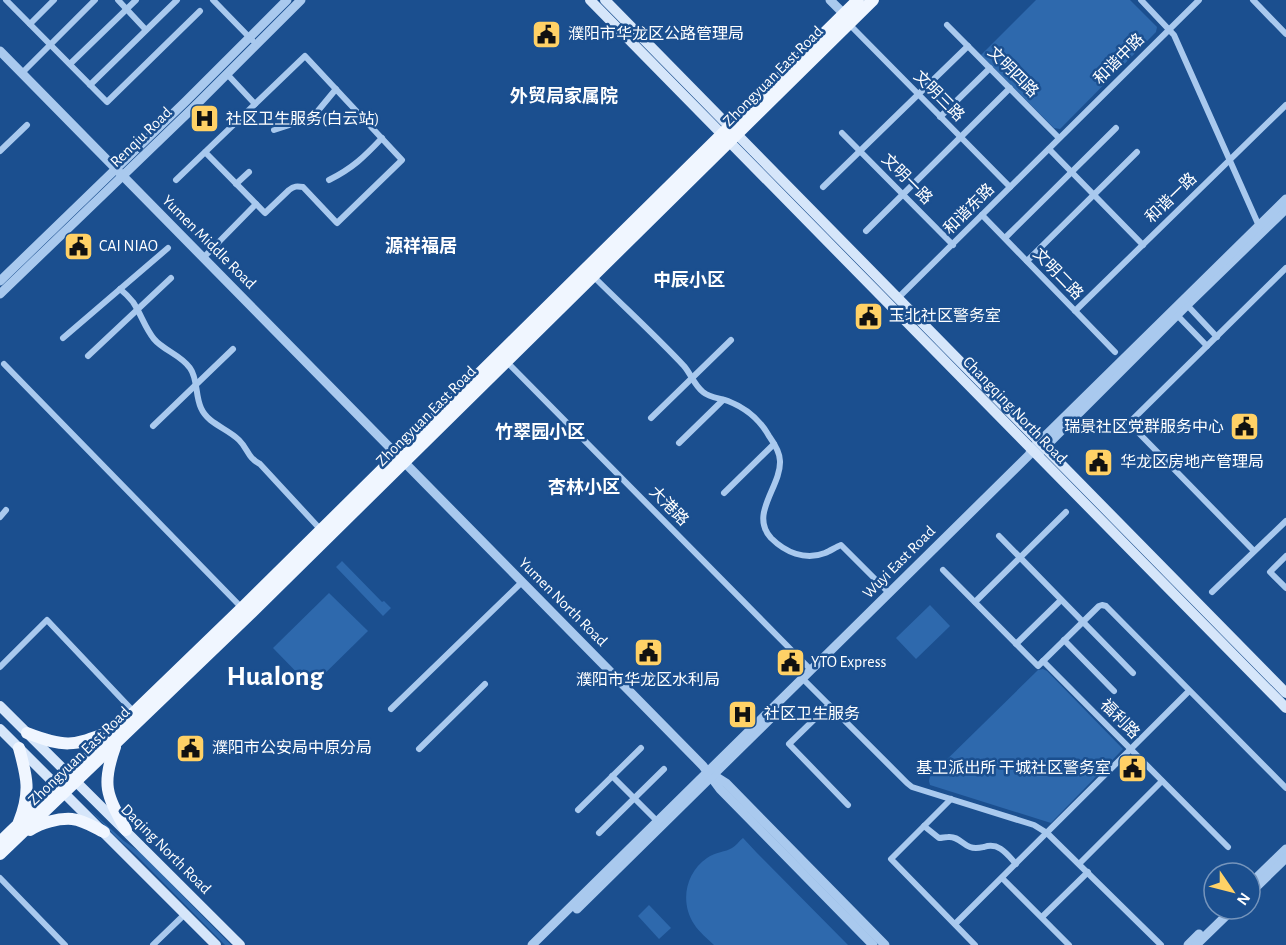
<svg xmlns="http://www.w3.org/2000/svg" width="1286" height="945" font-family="'Alegreya Sans','Noto Sans SC',sans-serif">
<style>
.green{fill:#2e69ad}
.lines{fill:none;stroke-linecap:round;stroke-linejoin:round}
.minor{stroke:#a9c9ee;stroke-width:6}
.tertiary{stroke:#a9c9ee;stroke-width:9}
.secondary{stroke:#d6e6fa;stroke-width:10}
.primary{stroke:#f0f6ff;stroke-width:12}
.labels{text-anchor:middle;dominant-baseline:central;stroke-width:5;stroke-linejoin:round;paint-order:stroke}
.poi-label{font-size:16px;fill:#fff;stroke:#1b4f8f;text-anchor:start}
.street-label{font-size:16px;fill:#fff;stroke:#1b4f8f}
.neighbourhood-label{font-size:18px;font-weight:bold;fill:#fff;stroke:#1b4f8f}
.town-label{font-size:28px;font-weight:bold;fill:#fff;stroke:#1b4f8f}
</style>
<rect width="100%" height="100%" fill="#1b4f8f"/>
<g class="green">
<polygon points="1036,0 1130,0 1157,27 1156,32 1060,129 1054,128 981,55"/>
<polygon points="342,561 382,602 384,601 391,608 383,616 336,567"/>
<polygon points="329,593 368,631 311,687 273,648"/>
<polygon points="930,605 950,626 916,659 896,638"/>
<polygon points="1043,669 1047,671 1123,749 1051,823 930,785 929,781 930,776 1038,670"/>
<polygon points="90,810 124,841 140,852 231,945 225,945 137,856 117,838"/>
<path d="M743,838l14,15 91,92h-134c-7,-7 -15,-13 -20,-21 -14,-21 -9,-51 13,-66 8,-6 19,-6 25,-10 4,-2 7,-7 11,-10z"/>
<polygon points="649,905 671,928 659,939 638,916"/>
</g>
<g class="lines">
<g class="minor">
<polyline points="6,0 107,102 200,11"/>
<polyline points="118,0 146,30"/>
<polyline points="213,0 252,40"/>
<polyline points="1141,0 1174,35 1259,226"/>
<polyline points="1253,0 1286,34"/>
<polyline points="30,24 54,0"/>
<polyline points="849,24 1010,187"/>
<polyline points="947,25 1059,138"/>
<polyline points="70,64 136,0"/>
<polyline points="22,73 95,0"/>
<polyline points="227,74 255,104"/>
<polyline points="90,85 177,0"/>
<polyline points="940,117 990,68"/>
<polyline points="274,130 308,119 317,112 336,89"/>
<polyline points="842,133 953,245"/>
<polyline points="1049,149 1143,245"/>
<polyline points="0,151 27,125"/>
<path d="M176,180l129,-124 97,104 -65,63 -34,-36c-6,-1 -9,-1 -14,3l-24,23 -60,-61"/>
<path d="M329,180c24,-12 35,-23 53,-42"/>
<polyline points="236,184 249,172"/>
<polyline points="823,187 968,46"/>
<polyline points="982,215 1115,352"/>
<polyline points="866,231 1010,88"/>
<polyline points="1005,238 1116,128"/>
<polyline points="203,258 256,204"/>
<polyline points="1027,261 1137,152"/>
<path d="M593,276c30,30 62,59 91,90 7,8 10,19 19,26 7,6 17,6 25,9 18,7 32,19 41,35 5,7 11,16 11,25 1,26 -31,53 -9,77 14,14 34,23 54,15 5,-2 11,-6 16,-8l48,48"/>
<path d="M120,289c5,4 9,8 13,13 8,12 12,26 21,37 9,11 27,16 36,29 8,11 5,27 11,40 7,16 26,20 38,32 10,10 8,17 21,24l61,66"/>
<polyline points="898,298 1199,0"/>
<polyline points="1187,305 1217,337"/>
<polyline points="1075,311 1286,105"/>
<polyline points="1177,315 1207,346"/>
<polyline points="63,338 168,248"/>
<polyline points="88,356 171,278"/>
<polyline points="506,361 811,670"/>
<polyline points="4,364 242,608"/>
<polyline points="651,418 731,340"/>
<polyline points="153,426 233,349"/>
<polyline points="679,443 723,400"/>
<polyline points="724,493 774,444"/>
<polyline points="0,517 6,510"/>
<polyline points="999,536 1133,673"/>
<polyline points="1254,551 1129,423 1286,268"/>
<polyline points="1286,556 1270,572 1286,588"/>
<polyline points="943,570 1038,666 1099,606 1102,605 1106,606 1286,788"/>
<polyline points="1212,592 1286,521"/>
<polyline points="975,602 1066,512"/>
<polyline points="1064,640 1114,691"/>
<polyline points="1016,644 1061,600"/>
<polyline points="1043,661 1228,847"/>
<polyline points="0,667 47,620 134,712"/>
<polyline points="802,678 907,783 912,787 1034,825 1047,833 1161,945"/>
<polyline points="829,705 789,744 848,805"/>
<polyline points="391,709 522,582"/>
<polyline points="419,749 485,684"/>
<polyline points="612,776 657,821"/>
<polyline points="951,799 891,859 975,945"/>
<polyline points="578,810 641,748"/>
<path d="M924,826l15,12c3,0 6,-1 9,-1 10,-1 14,7 22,10 5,2 9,1 14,0 15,-5 23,7 32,17"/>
<polyline points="599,833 664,769"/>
<polyline points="1079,864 1162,781"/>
<polyline points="0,878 65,945"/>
<polyline points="1002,878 1069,945"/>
<polyline points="1042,917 1088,872"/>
<polyline points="955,924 1189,691"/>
<polyline points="153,945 185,914"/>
</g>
<g class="tertiary">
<polyline points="830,0 844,14"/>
<polyline points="0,51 703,766 720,789 873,945"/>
<polyline points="0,281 186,101 287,0"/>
<polyline points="0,294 194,107 301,0"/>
<polyline points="1040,452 1187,305 1286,209"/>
<polyline points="715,776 726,783 885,945"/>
<polyline points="1250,884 1286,849"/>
<polyline points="1250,893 1286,858"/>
<polyline points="577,909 772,717"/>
<polyline points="532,945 1029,455 1032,449 1039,442 1286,199"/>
<polyline points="1188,945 1199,934"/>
<polyline points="1196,945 1233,909"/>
</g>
<g class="secondary">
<polyline points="590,0 1286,708"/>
<polyline points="605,0 1286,693"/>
<polyline points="0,706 240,945"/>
<polyline points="0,729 216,945"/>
</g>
<g class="primary">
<path d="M27,733c39,15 45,13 83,-1"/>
<path d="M115,747c-14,39 -8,48 11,83"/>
<path d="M19,822c12,-30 8,-45 0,-74"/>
<path d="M30,830c11,-7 28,-12 42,-11 11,1 22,8 32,13"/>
<polyline points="0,842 242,608 858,0"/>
<polyline points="0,854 249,615 873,0"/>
</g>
</g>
<defs>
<symbol id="civic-square" viewBox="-11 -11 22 22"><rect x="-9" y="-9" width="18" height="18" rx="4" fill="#ffd166" stroke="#1b4f8f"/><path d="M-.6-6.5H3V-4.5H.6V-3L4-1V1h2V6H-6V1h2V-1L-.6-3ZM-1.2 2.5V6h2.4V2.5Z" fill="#111"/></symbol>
<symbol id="hospital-square" viewBox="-11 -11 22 22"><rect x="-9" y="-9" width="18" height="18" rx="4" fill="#ffd166" stroke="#1b4f8f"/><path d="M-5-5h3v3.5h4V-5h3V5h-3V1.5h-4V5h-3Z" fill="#111"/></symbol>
</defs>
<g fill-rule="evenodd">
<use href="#civic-square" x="530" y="18" width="33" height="33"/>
<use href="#hospital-square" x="188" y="102" width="33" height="33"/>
<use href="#civic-square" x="62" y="230" width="33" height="33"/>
<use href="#civic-square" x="852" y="300" width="33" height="33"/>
<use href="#civic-square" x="1228" y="410" width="33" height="33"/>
<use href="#civic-square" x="1082" y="446" width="33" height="33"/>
<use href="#civic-square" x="632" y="636" width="33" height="33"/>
<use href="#civic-square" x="774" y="646" width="33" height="33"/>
<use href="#hospital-square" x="726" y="698" width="33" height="33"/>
<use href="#civic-square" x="174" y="732" width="33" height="33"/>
<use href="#civic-square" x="1116" y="752" width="33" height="33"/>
</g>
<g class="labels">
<g class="poi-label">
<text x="568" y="34">濮阳市华龙区公路管理局</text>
<text x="226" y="119">社区卫生服务(白云站)</text>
<text x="99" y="246">CAI NIAO</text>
<text x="889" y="316">玉北社区警务室</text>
<text x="1224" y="427" text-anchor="end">瑞景社区党群服务中心</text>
<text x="1120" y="462">华龙区房地产管理局</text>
<text x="811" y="662">YTO Express</text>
<text x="648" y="680" text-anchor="middle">濮阳市华龙区水利局</text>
<text x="764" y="714">社区卫生服务</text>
<text x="212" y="748">濮阳市公安局中原分局</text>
<text x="1111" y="768" text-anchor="end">基卫派出所 干城社区警务室</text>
</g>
<g class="street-label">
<text transform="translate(1119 59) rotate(-45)">和谐中路</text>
<text transform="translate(1013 72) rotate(45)">文明四路</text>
<text transform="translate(773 76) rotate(-45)">Zhongyuan East Road</text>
<text transform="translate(939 96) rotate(45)">文明三路</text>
<text transform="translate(141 137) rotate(-44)">Renqiu Road</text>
<text transform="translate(907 179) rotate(45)">文明一路</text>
<text transform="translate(1171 198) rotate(-44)">和谐一路</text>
<text transform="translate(969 209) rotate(-45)">和谐东路</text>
<text transform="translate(209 242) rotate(45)">Yumen Middle Road</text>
<text transform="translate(1058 274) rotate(46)">文明二路</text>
<text transform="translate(1015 410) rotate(46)">Changqing North Road</text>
<text transform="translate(426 416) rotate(-45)">Zhongyuan East Road</text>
<text transform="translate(669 506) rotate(45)">大港路</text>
<text transform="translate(899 562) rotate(-45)">Wuyi East Road</text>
<text transform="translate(563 602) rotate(45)">Yumen North Road</text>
<text transform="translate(1120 719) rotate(45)">福利路</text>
<text transform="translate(79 756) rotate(-44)">Zhongyuan East Road</text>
<text transform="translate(166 849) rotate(45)">Daqing North Road</text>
</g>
<g class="neighbourhood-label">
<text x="564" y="97">外贸局家属院</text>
<text x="421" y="247">源祥福居</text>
<text x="689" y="281">中辰小区</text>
<text x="540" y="433">竹翠园小区</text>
<text x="584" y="488">杏林小区</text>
</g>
<g class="town-label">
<text x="275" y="677">Hualong</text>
</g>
</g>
<g transform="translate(1232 891) rotate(125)"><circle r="28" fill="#1b4f8f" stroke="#7695bc" stroke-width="1.5"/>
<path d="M0-4.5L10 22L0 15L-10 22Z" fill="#ffd166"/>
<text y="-9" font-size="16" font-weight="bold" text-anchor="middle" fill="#ffffff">N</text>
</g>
</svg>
